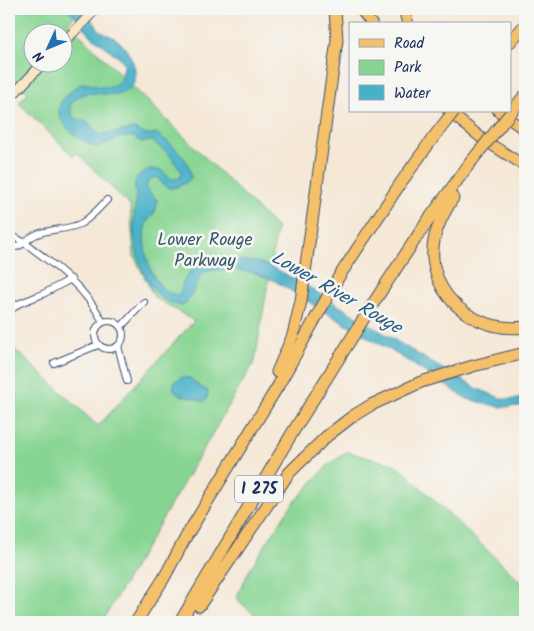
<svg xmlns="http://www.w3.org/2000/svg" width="534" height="631" font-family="Kalam,sans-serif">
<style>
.green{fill:#88d593;stroke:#528278;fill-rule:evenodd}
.water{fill:#48b1c7;stroke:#327092}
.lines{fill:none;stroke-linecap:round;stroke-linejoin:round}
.street-casing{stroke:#3c4b70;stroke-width:8}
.secondary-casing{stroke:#3c4b70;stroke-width:11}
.primary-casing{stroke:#3c4b70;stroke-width:12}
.highway-casing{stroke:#3c4b70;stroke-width:13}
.street{stroke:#fff;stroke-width:6}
.secondary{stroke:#fbe6c3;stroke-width:9}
.primary{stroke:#f4c16a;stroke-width:10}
.highway{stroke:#f4c16a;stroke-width:11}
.highway-bridge-casing{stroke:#3c4b70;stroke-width:13;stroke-linecap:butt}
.highway-bridge{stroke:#f4c16a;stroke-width:11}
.labels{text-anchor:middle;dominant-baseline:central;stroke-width:5;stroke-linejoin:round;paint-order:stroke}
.shield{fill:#f6f6f2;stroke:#5d6b8a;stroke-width:1}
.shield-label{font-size:16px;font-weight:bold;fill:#1b2f5e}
.park-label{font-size:18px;fill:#36586b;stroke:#f6f6f2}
.water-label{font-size:19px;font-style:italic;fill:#2b5c83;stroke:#f6f6f2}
</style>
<rect width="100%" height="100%" fill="#f6f6f2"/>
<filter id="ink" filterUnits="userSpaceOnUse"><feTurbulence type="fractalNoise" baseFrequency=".02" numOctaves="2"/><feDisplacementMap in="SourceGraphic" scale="10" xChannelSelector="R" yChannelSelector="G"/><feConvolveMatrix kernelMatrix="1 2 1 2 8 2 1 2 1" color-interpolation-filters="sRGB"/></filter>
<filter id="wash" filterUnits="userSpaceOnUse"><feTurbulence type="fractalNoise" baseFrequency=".0096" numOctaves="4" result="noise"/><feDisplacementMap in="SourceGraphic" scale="20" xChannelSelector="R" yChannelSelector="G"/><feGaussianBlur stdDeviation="1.12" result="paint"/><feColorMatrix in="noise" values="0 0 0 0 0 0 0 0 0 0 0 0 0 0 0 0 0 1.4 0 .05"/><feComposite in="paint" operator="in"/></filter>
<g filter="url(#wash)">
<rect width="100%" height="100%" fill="#f5e8d7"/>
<g class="green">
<path d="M9,9h72l-13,14 209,205 -22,133 -153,261h-93v-278l89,82 96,-105 -40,-24 -20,-41 -4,-50 -53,-53 -4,3 -54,-53 9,-10 -19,-19zM32,32h30v30h-30z"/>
<polygon points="347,452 397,465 525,586 525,622 263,622 239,601 237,596 251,567 290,507 328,465"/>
</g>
<g class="water">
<path d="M66,9h14c5,4 11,8 14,13 2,2 3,5 4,7 5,5 16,7 23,14 15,16 25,47 -5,51 -19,2 -33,-8 -46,12l3,11 16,6 11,12 34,-6 12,6 10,-2c15,11 35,25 35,45 -4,5 -20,14 -26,8 -4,-3 -5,-6 -9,-9 -6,1 -10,6 -9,12l10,11c0,3 0,8 -2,11 -3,6 -9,10 -10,17 -4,21 8,68 35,67l3,-12 10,-17 5,-3 20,-4 40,3 18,7 31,17 127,78 42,24 27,11h15l7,-2v9l-25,1 -33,-8 -72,-46 -47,-27 -73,-45 -20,-8 -24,-4 -25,2 -5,4 -10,21 -8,10c-33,-3 -46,-43 -49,-71 -1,-7 1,-27 2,-35 0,-6 -2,-13 -1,-19l3,-5 11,-7 12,1 10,9 9,-1 2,-6 -14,-19 -16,-12 -11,1 -7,-5h-12l-26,10c-15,-6 -45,-25 -35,-45 4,-8 14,-14 21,-19 14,2 27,9 39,-3l3,-14 -1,-5 -34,-27 -13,-18z"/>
<path d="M182,377l8,1 9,8 9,5c0,5 -1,9 -5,11 -9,-6 -21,-3 -29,-12v-8z"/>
</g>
</g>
<g filter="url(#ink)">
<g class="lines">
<defs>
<g id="street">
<polyline points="9,234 25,243 16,247 9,245"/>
<polyline points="9,312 18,304 43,294 71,279"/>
<circle cx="109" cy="335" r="14"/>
<path d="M103,322c-18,-35 -47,-56 -78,-79 12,-16 38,-11 55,-19 10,-5 19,-16 27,-24"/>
<polyline points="121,327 144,302"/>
<polyline points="118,346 127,381"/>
<polyline points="54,363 98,345"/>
</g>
<g id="secondary">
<polyline points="62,44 96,9"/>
<polyline points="9,99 44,62"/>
</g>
<g id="primary">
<polyline points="360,9 372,24"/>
<polyline points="448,111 484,140 525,166"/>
<polyline points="498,111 525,130"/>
</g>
<g id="highway">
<polyline points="404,9 407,20"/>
<polyline points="510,42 525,25"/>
<path d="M453,198c-12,19 -22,39 -20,61 5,46 50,74 92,68"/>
<polyline points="277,372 293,335 301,301 337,40 335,9"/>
<polyline points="199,606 289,473 327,436 353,416 371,405 421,382 473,366 525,353"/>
<polyline points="136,622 164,578 187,535 278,386 338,278 402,181 433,138"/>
<polyline points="180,622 291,435 376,299 426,223 470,163"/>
</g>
</defs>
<use href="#street" class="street-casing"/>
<use href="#secondary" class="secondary-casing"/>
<use href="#primary" class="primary-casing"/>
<use href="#highway" class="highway-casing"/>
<use href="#street" class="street"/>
<use href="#secondary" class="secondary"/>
<use href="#primary" class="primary"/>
<use href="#highway" class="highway"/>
<defs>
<g id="highway-bridge">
<polyline points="433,138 454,111"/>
<polyline points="470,163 525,95"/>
</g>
</defs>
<use href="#highway-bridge" class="highway-bridge-casing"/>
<use href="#highway-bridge" class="highway-bridge"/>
</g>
</g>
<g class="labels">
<rect class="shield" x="235" y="475.5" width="48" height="27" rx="4"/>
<g class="shield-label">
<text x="259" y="489">I 275</text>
</g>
<g class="park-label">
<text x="205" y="240">Lower Rouge<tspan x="205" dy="21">Parkway</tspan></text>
</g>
<g class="water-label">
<text transform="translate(336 293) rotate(30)">Lower River Rouge</text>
</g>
</g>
<rect width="534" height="631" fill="none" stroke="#f6f6f2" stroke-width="30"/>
<rect x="349" y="22" width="162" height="90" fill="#f6f6f2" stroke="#9ea6b7"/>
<rect x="359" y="39" width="25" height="8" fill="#f4c16a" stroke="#9ea6b7"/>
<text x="394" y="48" font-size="15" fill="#1b2f5e">Road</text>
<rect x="359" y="60" width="25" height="15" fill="#88d593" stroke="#9ea6b7"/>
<text x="394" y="72" font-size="15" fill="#1b2f5e">Park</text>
<rect x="359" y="85" width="25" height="15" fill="#48b1c7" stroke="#9ea6b7"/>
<text x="394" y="98" font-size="15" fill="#1b2f5e">Water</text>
<g transform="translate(48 48) rotate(226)"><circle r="24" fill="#f6f6f2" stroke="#9ea6b7"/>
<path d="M0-4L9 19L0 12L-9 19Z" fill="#1f6fb2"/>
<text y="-8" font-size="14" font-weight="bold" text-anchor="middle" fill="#1b2f5e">N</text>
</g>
</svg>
